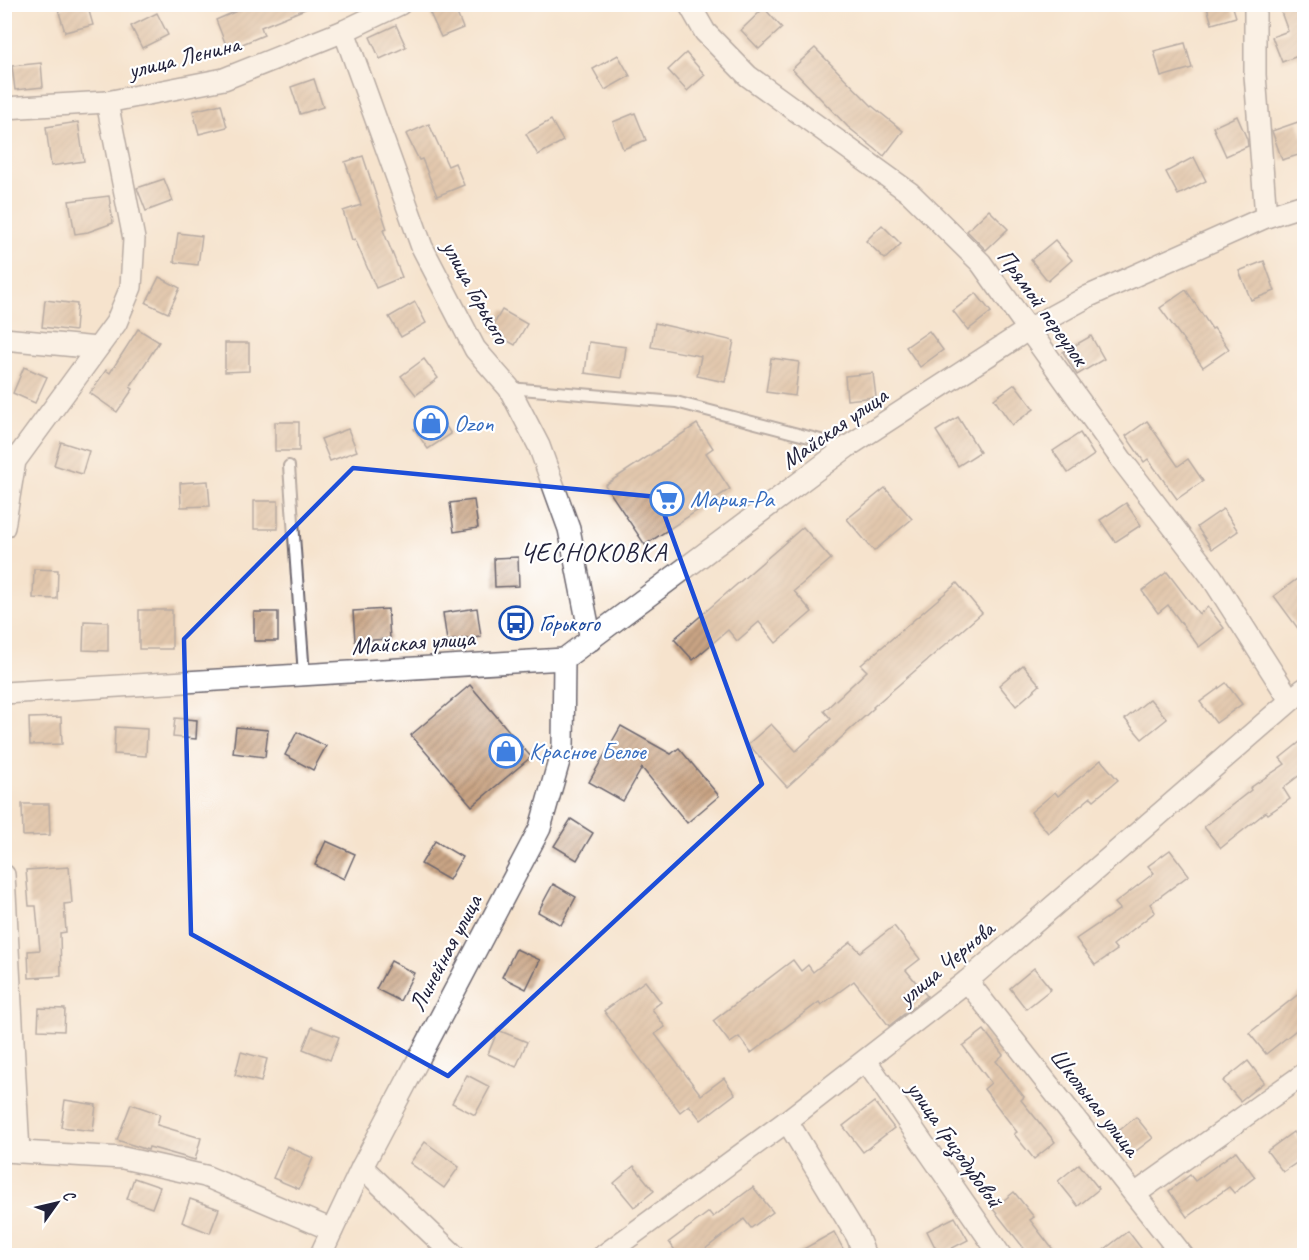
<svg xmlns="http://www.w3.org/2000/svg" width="1309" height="1260" font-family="Caveat,sans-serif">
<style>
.building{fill:url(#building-hatch)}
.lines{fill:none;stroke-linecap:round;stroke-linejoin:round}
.service-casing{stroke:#6c666e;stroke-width:14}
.minor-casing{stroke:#6c666e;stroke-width:24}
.service{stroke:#fff;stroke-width:10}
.minor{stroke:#fff;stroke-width:21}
.marked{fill:none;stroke:#1d4ed8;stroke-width:4.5;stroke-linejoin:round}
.labels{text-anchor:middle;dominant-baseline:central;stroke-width:4.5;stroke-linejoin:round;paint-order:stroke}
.street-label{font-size:24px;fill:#22223b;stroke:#fff}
.shop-label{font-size:24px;fill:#366cbe;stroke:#fff;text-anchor:start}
.transit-label{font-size:24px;fill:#164399;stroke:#fff;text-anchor:start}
.neighbourhood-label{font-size:26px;letter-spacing:1.5px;fill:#22223b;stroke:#fff}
</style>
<defs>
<pattern id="building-hatch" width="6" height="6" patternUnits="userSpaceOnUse" patternTransform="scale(1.5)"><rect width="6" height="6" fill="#c9a484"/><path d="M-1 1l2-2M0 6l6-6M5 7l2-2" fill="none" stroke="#a3856d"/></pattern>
</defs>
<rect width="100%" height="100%" fill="#fff"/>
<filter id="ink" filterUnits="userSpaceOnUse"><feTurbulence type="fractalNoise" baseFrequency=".0167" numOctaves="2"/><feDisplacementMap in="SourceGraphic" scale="12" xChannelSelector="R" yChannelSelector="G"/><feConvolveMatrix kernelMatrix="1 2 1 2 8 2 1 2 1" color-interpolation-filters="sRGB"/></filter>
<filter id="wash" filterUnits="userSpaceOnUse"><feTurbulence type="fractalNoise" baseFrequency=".008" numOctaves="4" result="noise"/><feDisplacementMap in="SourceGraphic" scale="24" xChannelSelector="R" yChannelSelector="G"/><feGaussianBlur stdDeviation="1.35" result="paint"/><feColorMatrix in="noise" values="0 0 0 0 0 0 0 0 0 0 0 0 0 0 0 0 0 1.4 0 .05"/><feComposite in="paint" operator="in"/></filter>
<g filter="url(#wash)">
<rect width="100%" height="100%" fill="#f6e3cd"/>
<g id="blocks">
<g class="building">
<polygon points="75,4 87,4 93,25 65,32 58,9"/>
<polygon points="253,4 314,4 315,5 261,27 264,35 228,50 216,20"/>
<polygon points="443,4 453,4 463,28 441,37 429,11"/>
<polygon points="1206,4 1232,4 1236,17 1212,24"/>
<polygon points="1278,4 1294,4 1302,26 1305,25 1305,69 1303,70 1298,56 1282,62 1272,37 1288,31"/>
<polygon points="764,8 782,28 759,49 741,30"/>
<polygon points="157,13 168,35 142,48 131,26"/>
<polygon points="396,25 406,47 380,59 370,37"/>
<polygon points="1185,43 1192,68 1161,77 1154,51"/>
<polygon points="815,48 872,106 903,131 884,156 848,127 792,69"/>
<polygon points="686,53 705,75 687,91 668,70"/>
<polygon points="618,55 630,76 605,90 593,69"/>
<polygon points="41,63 43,87 15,90 12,66"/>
<polygon points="314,79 323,107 300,114 291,87"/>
<polygon points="221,104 227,127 199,134 193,111"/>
<polygon points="635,113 646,140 623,149 613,122"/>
<polygon points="1237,116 1247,139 1248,146 1226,156 1213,127"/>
<polygon points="551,120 563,141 538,155 526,134"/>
<polygon points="78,122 84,161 51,166 46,127"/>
<polygon points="1298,122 1305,143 1305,153 1282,160 1272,131"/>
<polygon points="429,124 448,166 455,163 464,185 437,196 422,159 419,160 406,134"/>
<polygon points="363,156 387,229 383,230 402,277 376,288 355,239 352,240 343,211 361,205 345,162"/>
<polygon points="1194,157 1206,181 1178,195 1166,172"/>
<polygon points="164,179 173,201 146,211 137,188"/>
<polygon points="109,196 113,223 88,232 75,234 69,201"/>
<polygon points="989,210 1008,229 986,250 967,231"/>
<polygon points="882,225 901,244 885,259 866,241"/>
<polygon points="178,233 202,236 198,265 174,262"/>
<polygon points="1055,240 1072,260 1048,281 1031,260"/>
<polygon points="1264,261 1275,291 1251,300 1239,271"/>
<polygon points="159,277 180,288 168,313 146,303"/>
<polygon points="1186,290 1212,329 1214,328 1229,349 1203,367 1160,308"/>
<polygon points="976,293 991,312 968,330 953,311"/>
<polygon points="45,300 77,304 75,331 42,327"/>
<polygon points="415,302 426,323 401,337 389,317"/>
<polygon points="502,310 527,324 515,345 490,331"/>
<polygon points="655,323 734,341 725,382 697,376 701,356 651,347"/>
<polygon points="138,329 159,342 130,387 133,389 117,412 90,393 106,370 110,373"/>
<polygon points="929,331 943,350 920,367 906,347"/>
<polygon points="1091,336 1104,359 1077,375 1063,352"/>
<polygon points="589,342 626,347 622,378 585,373"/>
<polygon points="225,343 249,343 249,371 225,372"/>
<polygon points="771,358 799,362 795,396 766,392"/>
<polygon points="424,359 438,378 416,395 401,376"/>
<polygon points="24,367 47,377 35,403 13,393"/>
<polygon points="873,373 876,397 847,400 845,376"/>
<polygon points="1015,384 1034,409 1012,425 994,399"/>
<polygon points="438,414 451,434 428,449 414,429"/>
<polygon points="958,417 980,452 958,466 936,431"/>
<polygon points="1147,421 1178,466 1188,459 1203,481 1177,499 1148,459 1144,462 1126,436"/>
<rect x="275" y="422" width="24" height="29"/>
<polygon points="697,424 713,448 706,453 730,489 645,545 605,485"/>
<polygon points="348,429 357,451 330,461 321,439"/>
<polygon points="1080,433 1094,455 1068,473 1053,451"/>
<polygon points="61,442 89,451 82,474 54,465"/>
<polygon points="208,481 210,506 181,507 180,483"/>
<polygon points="885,488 912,519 874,551 847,519"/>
<polygon points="474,500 478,528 454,532 450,503"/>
<rect x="254" y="501" width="24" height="28"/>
<polygon points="1126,503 1141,525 1115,542 1100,520"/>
<polygon points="1223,509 1238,531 1212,549 1197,527"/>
<polygon points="803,527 831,559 794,591 812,612 776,643 759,622 737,641 728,630 693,660 674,639"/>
<polygon points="518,557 519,586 495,587 494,558"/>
<polygon points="34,569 58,570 57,599 33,598"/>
<polygon points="1167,572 1199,614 1208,607 1224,628 1199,647 1168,605 1158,613 1142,591"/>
<polygon points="1297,579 1305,589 1305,638 1274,596"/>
<polygon points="957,583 982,613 873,707 874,708 787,787 748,744 771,724 796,751 831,719 824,711 867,671 861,665"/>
<polygon points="477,608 481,637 447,641 443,613"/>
<polygon points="388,609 390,639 355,641 353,611"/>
<rect x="139" y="610" width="33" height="39"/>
<rect x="254" y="612" width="24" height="29"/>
<polygon points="84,621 108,622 108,651 83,650"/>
<polygon points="1023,665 1040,685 1016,706 999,685"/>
<polygon points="1226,683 1242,704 1216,723 1200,702"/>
<polygon points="470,685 531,757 472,806 411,735"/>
<polygon points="1150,699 1167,719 1142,739 1125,719"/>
<polygon points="61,717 62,744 30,745 29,718"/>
<polygon points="175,718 197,720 196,739 173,737"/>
<polygon points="621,726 671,754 679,748 719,796 687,823 642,768 623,801 589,782"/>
<polygon points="115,727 147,729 146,756 114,754"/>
<polygon points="236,727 268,730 265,757 233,753"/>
<polygon points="297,732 326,746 313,770 285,755"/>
<polygon points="1305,738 1305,771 1283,788 1290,799 1268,814 1266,812 1221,848 1204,827 1251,790 1250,788 1285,764 1280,758"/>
<polygon points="1101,760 1118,780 1094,800 1091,797 1048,833 1031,812 1055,792 1058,796"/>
<polygon points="22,804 49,804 50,835 23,836"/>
<polygon points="571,819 593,833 577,860 554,846"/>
<polygon points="326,841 355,854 344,879 315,865"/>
<polygon points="435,841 462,857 449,880 421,864"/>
<polygon points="1170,850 1189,875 1150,904 1155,912 1113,945 1117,950 1095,965 1076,939 1120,909 1115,903 1154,873 1148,866"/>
<polygon points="69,867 72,903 64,904 66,932 60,933 61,976 29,978 28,951 40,950 36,906 29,906 26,870"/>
<polygon points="553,884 576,897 561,925 538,912"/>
<polygon points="894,926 920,959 906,970 927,996 889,1026 854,981 821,1005 819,1002 751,1053 739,1037 730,1043 713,1021 793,960 801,971 808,965 813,972 851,942 860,952"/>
<polygon points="516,949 540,960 526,989 502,977"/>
<polygon points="391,961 414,973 400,1001 376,989"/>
<polygon points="1034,968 1051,989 1026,1009 1010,988"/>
<polygon points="645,981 661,1002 652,1009 665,1027 655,1034 701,1095 724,1078 735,1094 701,1120 689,1105 680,1112 604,1011"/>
<polygon points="1305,989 1305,1023 1266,1054 1249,1033"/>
<polygon points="39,1008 65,1009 64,1031 38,1030"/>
<polygon points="312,1027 339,1037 330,1060 303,1049"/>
<polygon points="498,1030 527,1042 516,1067 488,1054"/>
<polygon points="984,1030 1003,1055 996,1061 1024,1097 1021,1100 1055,1142 1034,1159 1014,1134 1017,1132 984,1089 991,1083 963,1046"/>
<polygon points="241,1052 267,1059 261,1082 235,1075"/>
<polygon points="1248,1061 1264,1082 1240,1101 1223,1081"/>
<polygon points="467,1075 490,1087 475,1115 452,1103"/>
<polygon points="65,1100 96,1105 93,1131 61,1127"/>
<polygon points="874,1102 894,1128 863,1152 843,1126"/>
<polygon points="131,1104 160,1114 157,1125 201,1138 195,1160 149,1147 148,1150 117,1140"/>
<polygon points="1136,1117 1153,1138 1128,1157 1111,1137"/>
<polygon points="1293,1132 1305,1148 1305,1157 1283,1172 1267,1151"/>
<polygon points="425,1142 459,1167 444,1188 410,1163"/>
<polygon points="287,1146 313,1158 299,1189 273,1178"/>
<polygon points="1236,1151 1255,1177 1234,1193 1229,1187 1187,1217 1169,1191 1190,1175 1195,1181"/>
<polygon points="1079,1164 1099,1189 1078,1206 1058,1181"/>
<polygon points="634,1166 654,1191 634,1207 614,1183"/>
<polygon points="134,1178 160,1187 152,1208 127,1199"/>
<polygon points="753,1187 773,1212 751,1228 744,1219 696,1256 679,1256 669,1242 709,1212 713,1217"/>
<polygon points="1014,1192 1034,1217 1030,1220 1058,1256 1030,1256 993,1209"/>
<polygon points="190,1199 219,1209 210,1233 182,1222"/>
<polygon points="955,1217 968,1240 939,1255 927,1231"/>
<polygon points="1128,1231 1147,1256 1096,1256"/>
<polygon points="834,1232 847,1256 791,1256"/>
</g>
</g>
</g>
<g filter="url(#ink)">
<use href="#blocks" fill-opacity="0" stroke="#6c666e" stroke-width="1.5"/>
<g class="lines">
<defs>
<g id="service">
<polyline points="509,388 676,402 847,447"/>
<polyline points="289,466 304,675"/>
</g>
<g id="minor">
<polyline points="689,4 705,32 748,76 910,193 981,263 1124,463 1211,576 1290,700"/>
<polyline points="1255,4 1255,75 1266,217"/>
<polyline points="344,31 422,247 475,349 509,388 539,446 569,529 591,640"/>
<polyline points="4,108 107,102 224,79 344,31 400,4"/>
<polyline points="4,339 97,348"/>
<polyline points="4,527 15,461 116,323 131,287 134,239 107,102"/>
<polyline points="4,693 564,659 847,447 1029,329 1089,296 1266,217 1304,205"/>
<polyline points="4,875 19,1152"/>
<polyline points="967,981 1183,1256"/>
<polyline points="866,1061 1001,1256"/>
<polyline points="787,1121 857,1236 865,1256"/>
<polyline points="4,1151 123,1158 205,1176 332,1230"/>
<polyline points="362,1167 455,1256"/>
<polyline points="1135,1194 1304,1074"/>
<polyline points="320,1256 362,1167 540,828 563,747 564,659"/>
<polyline points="603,1256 787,1121 967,981 1304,689"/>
</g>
</defs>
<use href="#service" class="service-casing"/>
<use href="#minor" class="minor-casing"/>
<use href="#service" class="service"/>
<use href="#minor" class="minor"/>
</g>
</g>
<path d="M0 0H1309V1260H0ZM353,468l305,29 104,287 -314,292 -257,-142 -7,-295z" fill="#f6e3cd" fill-opacity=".55" fill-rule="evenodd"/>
<path class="marked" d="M353,468l305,29 104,287 -314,292 -257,-142 -7,-295z"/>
<defs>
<symbol id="shop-ring" viewBox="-11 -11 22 22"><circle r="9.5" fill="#fff" stroke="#3f7fe0" stroke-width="1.5"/><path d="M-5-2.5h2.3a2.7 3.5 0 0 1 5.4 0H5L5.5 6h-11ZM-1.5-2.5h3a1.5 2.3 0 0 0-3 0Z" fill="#3f7fe0"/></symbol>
<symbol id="supermarket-ring" viewBox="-11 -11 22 22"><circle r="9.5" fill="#fff" stroke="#3f7fe0" stroke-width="1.5"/><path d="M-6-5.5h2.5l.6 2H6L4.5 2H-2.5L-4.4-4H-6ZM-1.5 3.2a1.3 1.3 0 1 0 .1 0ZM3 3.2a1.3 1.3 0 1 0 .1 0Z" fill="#3f7fe0"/></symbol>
<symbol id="bus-ring" viewBox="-11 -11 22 22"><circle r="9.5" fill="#fff" stroke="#1a4fb4" stroke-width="1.5"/><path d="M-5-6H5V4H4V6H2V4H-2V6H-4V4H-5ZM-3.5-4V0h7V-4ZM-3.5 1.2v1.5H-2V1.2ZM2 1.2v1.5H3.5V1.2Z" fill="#1a4fb4"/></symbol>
</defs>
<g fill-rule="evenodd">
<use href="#shop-ring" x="412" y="404" width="38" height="38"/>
<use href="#supermarket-ring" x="648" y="480" width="38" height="38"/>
<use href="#bus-ring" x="497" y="604" width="38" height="38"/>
<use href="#shop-ring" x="487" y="732" width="38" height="38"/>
</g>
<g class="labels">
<g class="street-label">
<text transform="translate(184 57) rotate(-14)">улица Ленина</text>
<text transform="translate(476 292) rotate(61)">улица Горького</text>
<text transform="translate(1043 307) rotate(54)">Прямой переулок</text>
<text transform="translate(834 428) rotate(-35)">Майская улица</text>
<text transform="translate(413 642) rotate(-4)">Майская улица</text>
<text transform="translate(445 953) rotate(-62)">Линейная улица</text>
<text transform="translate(946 963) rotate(-40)">улица Чернова</text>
<text transform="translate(1095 1102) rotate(52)">Школьная улица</text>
<text transform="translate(955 1144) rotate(55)">улица Гризодубовой</text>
</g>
<g class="shop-label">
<text x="454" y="423">Ozon</text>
<text x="690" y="499">Мария-Ра</text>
<text x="529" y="751">Красное Белое</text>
</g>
<g class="transit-label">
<text x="539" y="623">Горького</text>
</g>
<g class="neighbourhood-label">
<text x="594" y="552">ЧЕСНОКОВКА</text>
</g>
</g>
<rect width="1309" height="1260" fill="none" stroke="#fff" stroke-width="24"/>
<g transform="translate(57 1203) rotate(56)" stroke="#ffffff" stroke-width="4.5" paint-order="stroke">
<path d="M0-4.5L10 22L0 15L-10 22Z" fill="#22223b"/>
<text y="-9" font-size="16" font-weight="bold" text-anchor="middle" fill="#22223b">С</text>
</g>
</svg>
